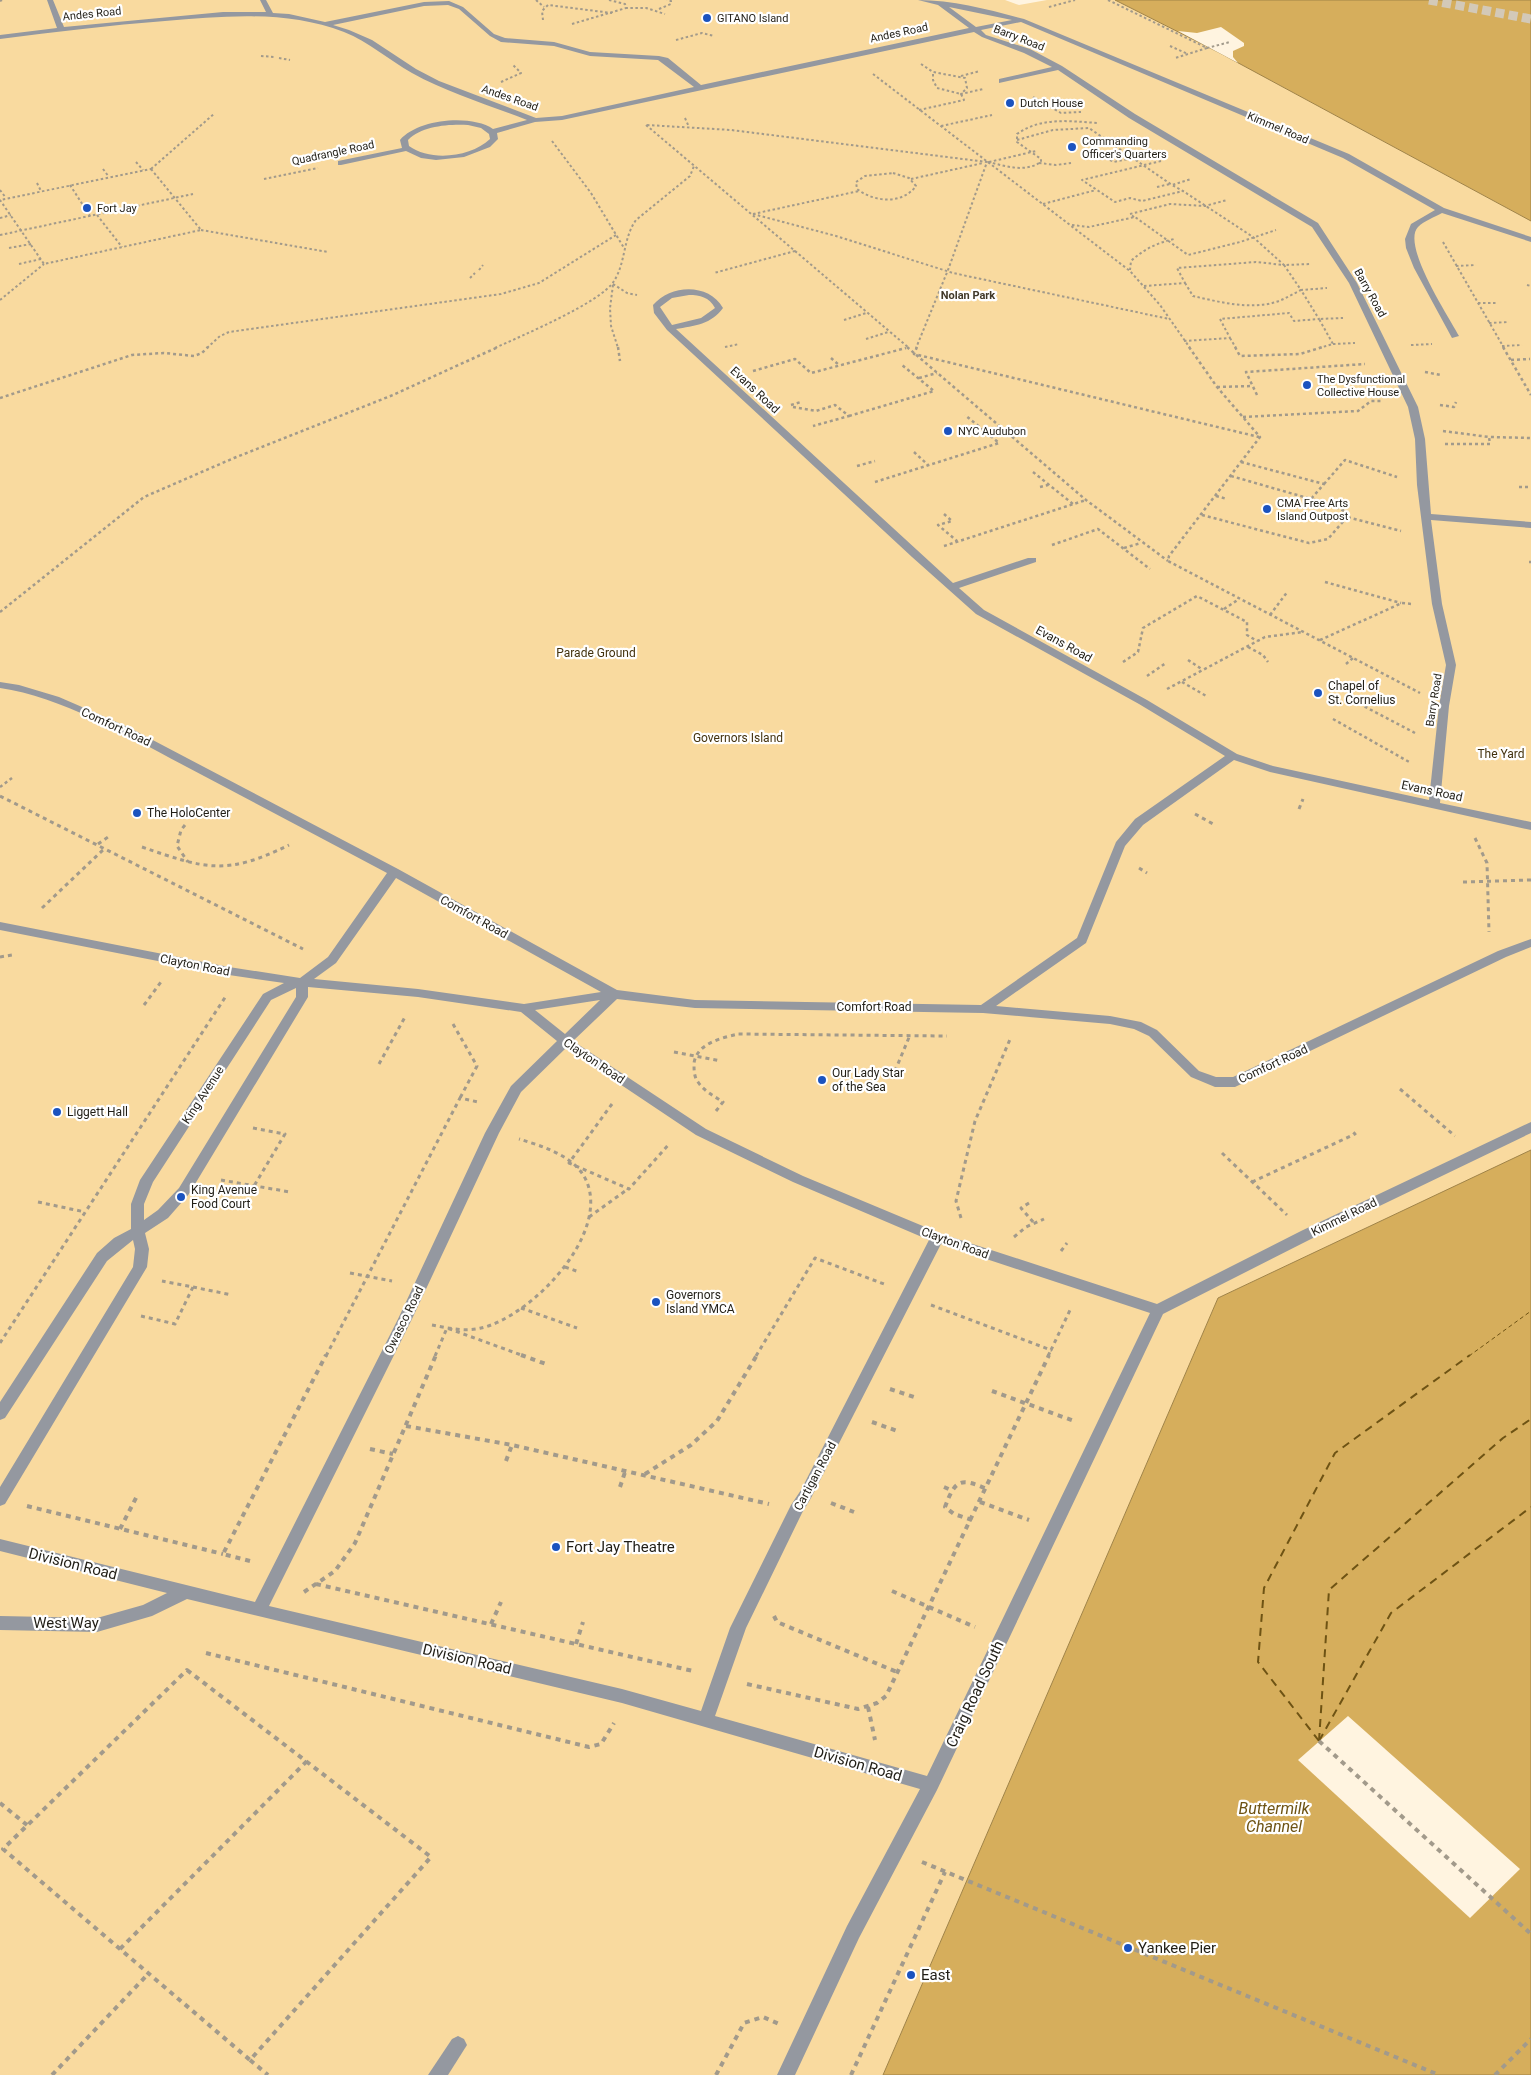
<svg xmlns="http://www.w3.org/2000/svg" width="1531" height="2075" font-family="Roboto,sans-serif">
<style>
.green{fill:#f9da9f}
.water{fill:#d6ae5c;stroke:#a08347}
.pier{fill:#fff4e0}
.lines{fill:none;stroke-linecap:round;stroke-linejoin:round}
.ferry-far1{stroke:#6e5314;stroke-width:1;stroke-dasharray:4 3;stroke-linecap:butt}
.ferry{stroke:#6e5314;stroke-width:2;stroke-dasharray:8 6;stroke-linecap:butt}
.motorway-tunnel{stroke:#d3c9b8;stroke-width:9;stroke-dasharray:9 4.5;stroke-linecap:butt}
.path-far3{stroke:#a29a8b;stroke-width:2;stroke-dasharray:2.5 2.5;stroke-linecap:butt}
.path-far2{stroke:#a29a8b;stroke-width:2.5;stroke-dasharray:3 3;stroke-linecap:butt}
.path-far1{stroke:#a29a8b;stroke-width:3;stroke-dasharray:4 4;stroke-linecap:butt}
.path{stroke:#a29a8b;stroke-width:4;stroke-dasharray:5 5;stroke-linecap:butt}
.service{fill:#9498a0;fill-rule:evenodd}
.pedestrian{fill:#9498a0;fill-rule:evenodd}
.poi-dot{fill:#1b53bf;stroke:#fff;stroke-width:2}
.labels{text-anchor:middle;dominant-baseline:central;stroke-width:4.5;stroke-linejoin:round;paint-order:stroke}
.far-street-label{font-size:11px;fill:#211e16;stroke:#fff}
.far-poi-label{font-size:11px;fill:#211e16;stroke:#fff;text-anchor:start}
.far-neighbourhood-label{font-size:11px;font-weight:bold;fill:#423a2a;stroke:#fff}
.street-label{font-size:12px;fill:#211e16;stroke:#fff}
.park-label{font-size:12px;fill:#43320e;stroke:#fff}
.poi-label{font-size:12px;fill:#211e16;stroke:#fff;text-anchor:start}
.near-poi-label{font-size:15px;fill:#211e16;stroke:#fff;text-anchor:start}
.near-street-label{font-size:15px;fill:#211e16;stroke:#fff}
.near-water-label{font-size:16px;font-style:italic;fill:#6e5314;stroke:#fff}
</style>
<rect width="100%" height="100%" fill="#fff4e0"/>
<polygon class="green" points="0,0 1005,0 1019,5 1047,0 1115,0 1218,52 1531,221 1531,1150 1218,1298 883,2075 0,2075"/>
<g class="water">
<polygon points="1115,0 1531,0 1531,221 1218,52"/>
<polygon points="1531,1150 1531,2075 883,2075 1218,1298"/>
</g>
<g class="pier">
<polygon points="1221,27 1244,43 1244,46 1233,51 1233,57 1238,63 1178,31 1197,33"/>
<polygon points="1348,1716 1520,1869 1470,1918 1298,1760"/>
</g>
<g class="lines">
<polyline class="ferry-far1" points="1469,1356 1531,1311"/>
<g class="ferry">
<polyline points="1319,1741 1258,1662 1264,1588 1335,1453 1470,1355"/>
<polyline points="1319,1741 1329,1590 1503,1438 1531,1419"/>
<polyline points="1319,1741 1391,1613 1531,1507"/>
</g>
<polyline class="motorway-tunnel" points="1429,0 1531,19"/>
<g class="path-far3">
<polyline points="536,0 544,7"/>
<polyline points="609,0 625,4 626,8 646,8 665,14"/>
<polyline points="1108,0 1207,48 1175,58"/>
<polyline points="0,1 2,0"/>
<polyline points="1049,7 1075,0"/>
<polyline points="659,9 671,4 671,1 667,0"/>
<polyline points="543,20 542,11 548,5 612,13"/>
<polyline points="572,24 626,8"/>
<polyline points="676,40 702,33 714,36"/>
<polyline points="1170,46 1188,54"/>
<polyline points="1207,48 1230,42"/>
<polyline points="261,56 275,57"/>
<polyline points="279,58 290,60"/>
<polyline points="921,64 933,72 965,78 967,88 961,94 983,89"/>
<polyline points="873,74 1130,271 1160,305 1190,348"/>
<polyline points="961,76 980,71"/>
<polyline points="501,82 521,73 512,64"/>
<polyline points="1033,97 1061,113 1081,112"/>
<polyline points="919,110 964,100 961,94 937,88 933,80 933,72"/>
<polyline points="685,118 689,127"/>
<polyline points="646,125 795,251 714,273"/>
<polyline points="647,125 731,130 987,162 948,270 916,348"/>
<polyline points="941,126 992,115"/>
<polyline points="1017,140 1053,130 1089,128 1172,185 1191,179"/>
<polyline points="552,141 591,193 624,248"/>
<polyline points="1110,160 1114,162 1132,158"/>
<polyline points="1161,161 1082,180 1115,202 1130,198 1142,201 1183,191 1172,185"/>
<polyline points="136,162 143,170"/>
<path d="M988,162c18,4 36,11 53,0v-3l-24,-17v-8c24,-17 52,-13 80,-11"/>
<polyline points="989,162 1036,151"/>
<polyline points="1039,163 1056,165 1071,163"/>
<polyline points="103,169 109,177"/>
<polygon points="151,169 201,230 44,264 0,200"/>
<polyline points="151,169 215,113"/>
<path d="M893,173l16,5 7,8c-14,19 -42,16 -59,3l-1,-7 9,-6z"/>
<polyline points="264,179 318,168"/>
<polyline points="911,179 983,163"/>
<polyline points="37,183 41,191"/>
<polyline points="70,185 90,216"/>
<polyline points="1157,187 1170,184"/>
<polyline points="0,190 6,198"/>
<polyline points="1043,204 1096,190"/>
<polyline points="753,214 836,236 953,273 1169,319"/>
<polyline points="753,214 859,191"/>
<polyline points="97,215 122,247"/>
<polyline points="1134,217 1130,214 1170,204 1205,206 1227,200"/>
<polyline points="0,218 11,215"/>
<polyline points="1072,225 1089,227 1135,217 1188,255 1240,242 1276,230"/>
<polyline points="201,230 328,252"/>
<polyline points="0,235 193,194"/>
<polyline points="1443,242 1504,348"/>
<polyline points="9,248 31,244"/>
<polyline points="795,251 909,348"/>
<polyline points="19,264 41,259"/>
<polyline points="1456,266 1476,265"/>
<polyline points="479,270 483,265"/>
<path d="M1130,270l1,-9c13,-12 26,-18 43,-22"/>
<polyline points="470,278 475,273"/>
<path d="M1185,283l8,13c26,6 57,14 83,6 9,-3 17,-8 25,-12l-17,-25 27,-1"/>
<polyline points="613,284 627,293 637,295"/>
<polyline points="613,285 610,308 611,326 618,348"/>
<polyline points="1527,285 1531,286"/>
<polyline points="1144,286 1185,283 1177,268 1256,262 1284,265 1253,237 1183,191"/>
<polyline points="0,300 44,264"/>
<polyline points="1478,303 1498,303"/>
<polyline points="844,320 866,313"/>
<polyline points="1489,323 1509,322"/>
<polyline points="1230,338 1236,348"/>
<polyline points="866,339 888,332"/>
<polyline points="1184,341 1230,338 1220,319 1289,313 1294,321 1319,319 1301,290 1327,288"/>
<polyline points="1333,344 1355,343"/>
<polyline points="1411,345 1432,344"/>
<polyline points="1502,346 1522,345"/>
<polyline points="725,347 739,344"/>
<polyline points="207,348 220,336 229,332 501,294 539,283 616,235"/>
<path d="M495,348c26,-12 107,-46 119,-67 12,-19 9,-43 22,-61l54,-44 4,-10"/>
<polyline points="1319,348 1333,344 1319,319 1343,318"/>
</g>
<g class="path-far2">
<polyline points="618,347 620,361"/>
<polyline points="907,347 1086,500 1168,561"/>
<polyline points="917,347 914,354 1259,437"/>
<polyline points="1189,347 1217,387 1260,437 1169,556 1168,561 1420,693"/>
<polyline points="1235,347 1240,356 1300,354 1323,347"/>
<polyline points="1503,347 1531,395"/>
<polyline points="831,358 839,365"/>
<polyline points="1511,360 1530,359"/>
<polyline points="753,371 795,359 811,373 906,348"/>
<polyline points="1425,372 1441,375"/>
<polyline points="919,378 937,373"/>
<polyline points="1217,387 1253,386"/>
<polyline points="1257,395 1246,372 1365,364"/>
<polyline points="0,398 132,355 164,353 194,356 202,353 208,347"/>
<polyline points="791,405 801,402"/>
<polyline points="1440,405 1454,407 1456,402"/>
<polyline points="793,407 816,411 835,405 849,416 813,426"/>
<polyline points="849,416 934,391 902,365"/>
<polyline points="1243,417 1358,411 1371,401 1381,401"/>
<polyline points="986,431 1000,426"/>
<polyline points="1443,431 1489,437"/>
<polyline points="1445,444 1490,444 1489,437 1531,438"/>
<polyline points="914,452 928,465"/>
<polyline points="1241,462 1324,484 1311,499 1341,509 1348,514 1347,517 1401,531"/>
<polyline points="857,466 875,461"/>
<polyline points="1033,472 1073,504"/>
<polyline points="1231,476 1311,499"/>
<polyline points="875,482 999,443 965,415"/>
<polyline points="1324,484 1345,460 1397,477"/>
<polyline points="1040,487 1048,485"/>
<polyline points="1519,487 1531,487"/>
<polyline points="1216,496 1227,499"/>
<polyline points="944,514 952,521 938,525 957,541"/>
<polyline points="1202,515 1309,543 1328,539 1347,517"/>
<polyline points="1052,545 1098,529 1150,569"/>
<polyline points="944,546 1086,500"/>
<polyline points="1124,548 1141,543"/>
<polyline points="1529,562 1531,562"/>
<polyline points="1325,582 1401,603"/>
<polyline points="1224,609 1239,599"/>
<polyline points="0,612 144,497 234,458 393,395 498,347"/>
<polyline points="1270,615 1288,591"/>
<polyline points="1320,640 1402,603 1412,604"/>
<polyline points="1248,647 1263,655 1268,662"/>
<polyline points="1188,660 1203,670"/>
<polyline points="1123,662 1138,652 1143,628 1197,596 1247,622 1247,635 1257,641"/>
<polyline points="1346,664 1353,658"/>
<polyline points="1147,676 1166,663"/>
<polyline points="1182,682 1208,697"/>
<polyline points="1167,689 1265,637 1303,632"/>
<polyline points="1354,701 1415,733"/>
<polyline points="1333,719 1411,763"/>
<polyline points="0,787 12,778"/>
</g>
<g class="path-far1">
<polyline points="0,796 303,949"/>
<polyline points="1299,809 1303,799"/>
<polyline points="1195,814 1215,825"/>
<polyline points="185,825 181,830 177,846 188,862"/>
<polyline points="1475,838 1487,863 1489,932"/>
<polyline points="98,844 108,837"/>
<path d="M142,847c64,22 84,29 147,-2"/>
<polyline points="1139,868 1147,873"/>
<polyline points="1463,882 1531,880"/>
<polyline points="42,908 105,848"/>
<polyline points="0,957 12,955"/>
<polyline points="144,1005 161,982"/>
<polyline points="453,1024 477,1066 460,1098"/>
<polyline points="674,1052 721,1061"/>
<polyline points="379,1064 405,1017"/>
<polyline points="895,1071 910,1035"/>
<polyline points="1400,1089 1455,1136"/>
<polyline points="612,1104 569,1163 629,1189 670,1143"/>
<path d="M716,1111l7,-9c-9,-6 -19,-11 -25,-20 -4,-5 -4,-12 -4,-19 3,-20 28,-25 44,-29l209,2"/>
<polyline points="253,1128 285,1134 254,1186"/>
<polyline points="1222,1153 1287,1215"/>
<polyline points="221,1180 290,1192"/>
<polyline points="1252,1182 1355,1134 1352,1131"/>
<polyline points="38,1202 85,1212"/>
<polyline points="1029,1203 1021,1208 1034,1223"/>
<polyline points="589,1217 628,1189"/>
<polyline points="961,1218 956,1201 975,1121 1011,1037"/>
<polyline points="1014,1237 1026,1227 1044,1219"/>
<polyline points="1061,1251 1067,1243"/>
<polyline points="565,1267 579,1272"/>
<polyline points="350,1273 392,1281"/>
<polyline points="193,1287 232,1295"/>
<polyline points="931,1305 1051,1350 1071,1308"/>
<polyline points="521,1308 577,1328"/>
<polyline points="141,1316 175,1324 193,1287 162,1281"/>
<path d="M432,1325c16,3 33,7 49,3 50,-11 130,-94 105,-148 -11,-24 -44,-34 -67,-41"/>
<polyline points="0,1343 226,996"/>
<polyline points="326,1356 460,1098 478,1102"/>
<polyline points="435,1356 447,1328 524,1356"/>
<polyline points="756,1356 815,1258 884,1284"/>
<polyline points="1048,1356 1051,1350"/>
</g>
<g class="path">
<polyline points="521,1355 546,1364"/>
<polyline points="890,1389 917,1398"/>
<polyline points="992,1391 1074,1421"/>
<polyline points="872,1422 900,1432"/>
<polyline points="406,1426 512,1445 769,1504"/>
<polyline points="370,1449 393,1454"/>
<polyline points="506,1461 512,1445"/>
<polyline points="645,1474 691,1445 717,1421 757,1355"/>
<polyline points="620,1487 625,1472"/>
<polyline points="944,1487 953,1491"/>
<polyline points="980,1502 1029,1520"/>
<polyline points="831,1503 854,1512"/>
<polyline points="27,1506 223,1554"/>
<path d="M972,1520l-18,-6 -9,-7c10,-27 15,-30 42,-18"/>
<polyline points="120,1529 138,1494"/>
<polyline points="250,1561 223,1554 326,1355"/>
<polyline points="316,1584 693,1671"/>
<polyline points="892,1591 975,1627"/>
<polyline points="304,1592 335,1571 355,1543 436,1355"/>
<polyline points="774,1616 777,1622 897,1672"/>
<polyline points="491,1624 501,1602"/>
<polyline points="576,1644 583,1622"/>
<polyline points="206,1653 589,1747 601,1744 614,1723"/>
<polygon points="187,1670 431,1857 250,2060 3,1849"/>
<polyline points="747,1684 858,1709 877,1703 886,1696 1049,1355"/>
<polyline points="868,1707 875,1740"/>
<polyline points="1319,1741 1531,1934"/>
<polyline points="0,1803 27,1825"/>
<polyline points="922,1862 1439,2075"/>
<polyline points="120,1949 307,1761"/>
<polyline points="250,2060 268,2075"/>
<polyline points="52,2075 149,1973"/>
<polyline points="716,2075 744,2023 763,2017 779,2024"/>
<polyline points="851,2075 945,1872"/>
<polyline points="1495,2075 1531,2039"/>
</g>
<polygon class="service" points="458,2036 464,2039 467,2045 448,2075 428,2075 452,2039"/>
<path class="pedestrian" d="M47,0h6l11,27 159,-15h43l-6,-12h6l7,13 16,1 36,8 99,-20 25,-1 14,6 31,27 11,4 49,4 36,10 69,4 9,2 33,27 268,-57 -31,-23 -20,-5c36,0 72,10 106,19l325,135 95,54 87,29v5l-89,-29c-7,4 -18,8 -24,14 -17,18 31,90 41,109l-7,2 -38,-70 -8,-20 -1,-9 6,-15 24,-14 -92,-52 -322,-136 -40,8 5,5 44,14 32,17 73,48 183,109 39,60 61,124 7,32 6,75 100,8v6l-100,-8 11,84 14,61 -7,41 -9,97 91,19v8l-261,-58 -36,-12 -91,65 -18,21 -39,97 -90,63 114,10 31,6 16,8 42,41 17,6h17l265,-126 33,-12v8l-25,10 -271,130h-20l-24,-10 -42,-41 -15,-7 -24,-5 -127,-11 -288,-5 -78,-9 -44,42 133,88 97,47 139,58 215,70 144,-73 230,-109v11l-220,106 -148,75 -226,476 -78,148 -64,137h-18l70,-149 73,-137 -298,-86 -435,-104 -35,17 -55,16 -97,-2v-14l97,2 46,-13 24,-12 -167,-42v-12l255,63 143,-283 87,-186 26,-47 46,-45 -36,-29 -103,-15 -110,-10v10l-119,197 -21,24 -23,15 4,16 -2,18 -142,237 -5,2v-19l133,-220 2,-18 -2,-9 -26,21 -102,157 -5,2v-18l97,-149 17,-15 17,-9v-25l9,-24 123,-186 21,-11 -55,-8 -229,-45v-8l229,45 71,11 28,-21 59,-84c-67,-36 -134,-71 -202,-107 -55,-29 -123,-69 -185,-78v-6l19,3 40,12 69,30 270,142 219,121 78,10 286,5 96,-67 39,-96 19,-23 90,-63 -86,-52 -163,-90 -64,-57 -245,-227 -13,-17 -1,-8c18,-21 56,-22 70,3 -11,16 -29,18 -47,21l277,254 75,-25h8v4l-77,26 25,22 163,90 90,54 36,12 156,34 10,-94 7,-41 -14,-61 -15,-119 -2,-46 -7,-32 -59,-124 -37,-56 -183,-109 -71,-48 -59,13v-4l53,-12 -28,-14 -42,-16 -8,-5 -412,88 -27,2 -38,11 1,6 -8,8 -26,10 -28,3 -15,-2 -15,-7 -65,14h-3v-4l64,-13 -2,-8c18,-21 71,-26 93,-11l34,-9c-38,-15 -79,-27 -115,-47 -23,-13 -43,-31 -68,-41 -58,-22 -118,-16 -179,-11 -55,4 -110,11 -165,18v-4l57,-7zM448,5l11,4 31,27 11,6 53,4 36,10 68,4 36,27 -132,29 -26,2 -97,-37 -23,-12 -44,-29 -23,-10 -16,-5 91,-19zM949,7l63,13 -36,7zM468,125l13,3 8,6 1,5c-19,18 -59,23 -81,7l-1,-6c14,-14 40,-16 60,-15zM689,295c11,0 20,2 26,13l-14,10 -29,7 -12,-18 12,-9zM396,878l205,114 -77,12 -106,-15 -104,-10 22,-16zM296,988v9l-117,191 -21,22 -14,10v-16l9,-22 118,-182zM600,1000l-35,34 -30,-24zM566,1048l130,87 97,47 136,58 -128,250 -10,15 -61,123 -29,83 -79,-22 -353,-83 143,-287 87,-186 22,-41zM941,1244l209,69 -223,463 -212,-60 31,-88 56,-115 9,-15z"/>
</g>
<g class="poi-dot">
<circle cx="707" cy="18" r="5"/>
<circle cx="1010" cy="103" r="5"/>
<circle cx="1072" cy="147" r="5"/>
<circle cx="87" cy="208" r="5"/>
<circle cx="1307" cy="385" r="5"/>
<circle cx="948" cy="431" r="5"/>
<circle cx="1267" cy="509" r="5"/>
<circle cx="1318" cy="693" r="5"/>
<circle cx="137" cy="813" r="5"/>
<circle cx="822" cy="1080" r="5"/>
<circle cx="57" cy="1112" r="5"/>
<circle cx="181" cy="1197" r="5"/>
<circle cx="656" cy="1302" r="5"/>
<circle cx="556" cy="1547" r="5"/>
<circle cx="1128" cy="1948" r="5"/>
<circle cx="911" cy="1975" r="5"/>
</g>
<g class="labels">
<g class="far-street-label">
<text transform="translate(92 14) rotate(-6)">Andes Road</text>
<text transform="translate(899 33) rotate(-12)">Andes Road</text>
<text transform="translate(1019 38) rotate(21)">Barry Road</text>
<text transform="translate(510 98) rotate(19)">Andes Road</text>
<text transform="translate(1278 128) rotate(23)">Kimmel Road</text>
<text transform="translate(333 153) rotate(-12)">Quadrangle Road</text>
<text transform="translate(1370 293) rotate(61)">Barry Road</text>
<text transform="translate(1434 700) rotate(-81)">Barry Road</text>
</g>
<g class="far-poi-label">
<text x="717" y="18">GITANO Island</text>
<text x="1020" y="103">Dutch House</text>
<text x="1082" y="141">Commanding<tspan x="1082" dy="13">Officer's Quarters</tspan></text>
<text x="97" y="208">Fort Jay</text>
<text x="1317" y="379">The Dysfunctional<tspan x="1317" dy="13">Collective House</tspan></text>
<text x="958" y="431">NYC Audubon</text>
<text x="1277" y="503">CMA Free Arts<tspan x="1277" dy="13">Island Outpost</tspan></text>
</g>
<g class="far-neighbourhood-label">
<text x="968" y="295">Nolan Park</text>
</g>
<g class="street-label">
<text transform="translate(755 390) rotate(43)">Evans Road</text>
<text transform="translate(1064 644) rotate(29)">Evans Road</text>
<text transform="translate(116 727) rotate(25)">Comfort Road</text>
<text transform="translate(1432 791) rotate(12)">Evans Road</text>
<text transform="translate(474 917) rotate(29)">Comfort Road</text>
<text transform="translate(195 965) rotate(11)">Clayton Road</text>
<text x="874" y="1007">Comfort Road</text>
<text transform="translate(594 1061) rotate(34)">Clayton Road</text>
<text transform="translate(1273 1064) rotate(-25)">Comfort Road</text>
<text transform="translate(203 1095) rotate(-57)">King Avenue</text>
<text transform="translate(1344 1217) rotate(-26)">Kimmel Road</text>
<text transform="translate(955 1243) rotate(20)">Clayton Road</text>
<text transform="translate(404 1320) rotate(-64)">Owasco Road</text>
<text transform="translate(815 1476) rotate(-62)">Cartigan Road</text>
</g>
<g class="park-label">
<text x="596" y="653">Parade Ground</text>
<text x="738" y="738">Governors Island</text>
<text x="1501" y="754">The Yard</text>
</g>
<g class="poi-label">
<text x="1328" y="686">Chapel of<tspan x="1328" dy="14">St. Cornelius</tspan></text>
<text x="147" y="813">The HoloCenter</text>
<text x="832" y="1073">Our Lady Star<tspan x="832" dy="14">of the Sea</tspan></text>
<text x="67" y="1112">Liggett Hall</text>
<text x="191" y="1190">King Avenue<tspan x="191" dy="14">Food Court</tspan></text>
<text x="666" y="1295">Governors<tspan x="666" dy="14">Island YMCA</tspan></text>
</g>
<g class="near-poi-label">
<text x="566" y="1547">Fort Jay Theatre</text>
<text x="1138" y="1948">Yankee Pier</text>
<text x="921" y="1975">East</text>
</g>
<g class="near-street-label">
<text transform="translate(73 1564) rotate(14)">Division Road</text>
<text x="66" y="1623">West Way</text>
<text transform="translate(467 1659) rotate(13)">Division Road</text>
<text transform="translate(975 1694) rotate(-65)">Craig Road South</text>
<text transform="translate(858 1764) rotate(16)">Division Road</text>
</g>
<g class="near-water-label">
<text x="1274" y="1808">Buttermilk<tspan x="1274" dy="18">Channel</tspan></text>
</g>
</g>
</svg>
